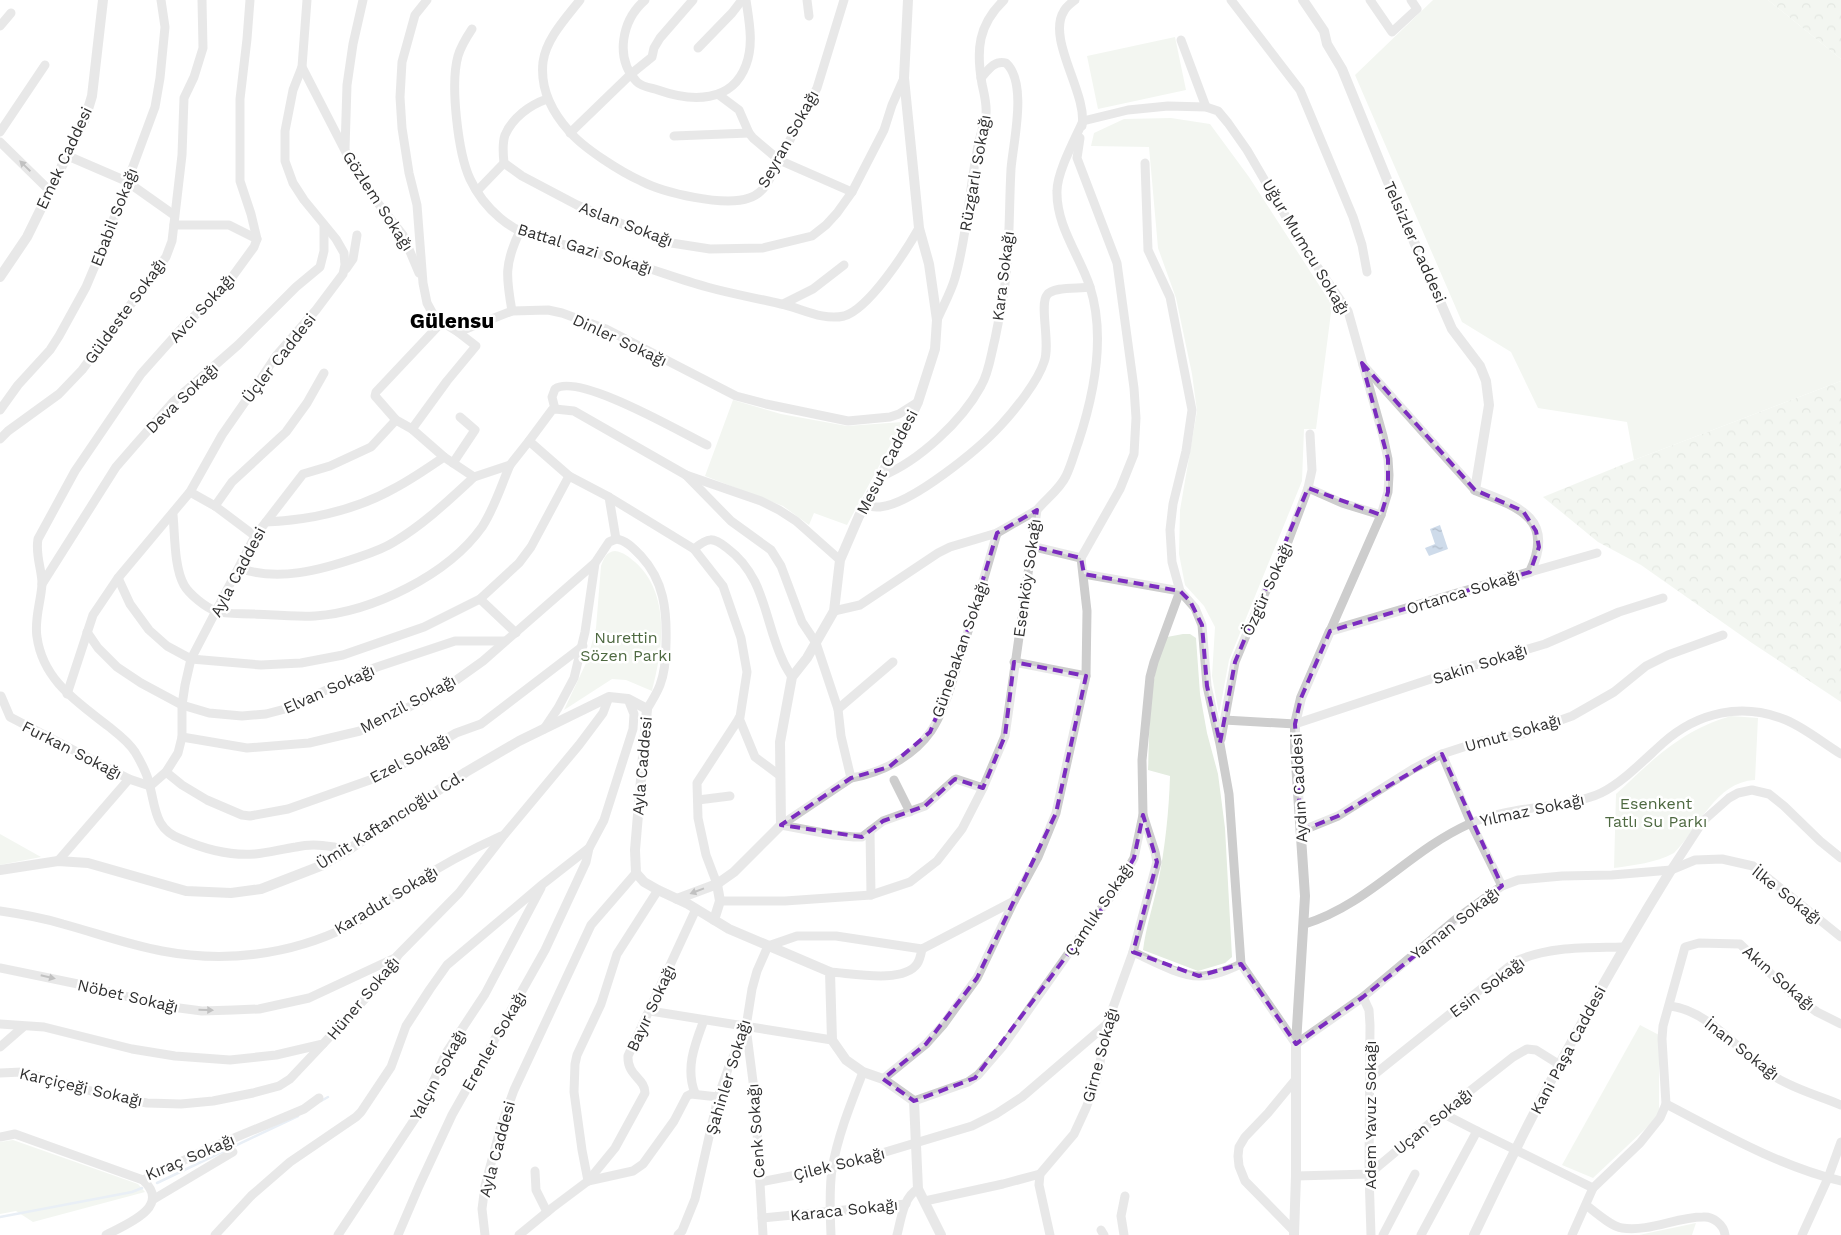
<svg xmlns="http://www.w3.org/2000/svg" width="1841" height="1235" font-family="'Work Sans',sans-serif">
<style>
.green{fill:#e4ece0}
.forest{fill:url(#forest-crowns)}
.water{fill:url(#water-ripples)}
.lines{fill:none;stroke-linecap:round;stroke-linejoin:round}
.stream{stroke:#cedbea;stroke-width:2.5}
.minor{stroke:#cdcdcd;stroke-width:9}
.tertiary{stroke:#cdcdcd;stroke-width:10}
.oneway{fill:#777}
.marked{fill:none;stroke:#7b2cbf;stroke-width:4;stroke-dasharray:10 6;stroke-linejoin:round}
.labels{text-anchor:middle;dominant-baseline:central;stroke-width:5;stroke-linejoin:round;paint-order:stroke}
.street-label{font-size:16px;fill:#303030;stroke:#fff}
.park-label{font-size:16px;fill:#4e6941;stroke:#fff}
.district-label{font-size:21px;font-weight:bold;fill:#000;stroke:#fff}
</style>
<defs>
<pattern id="forest-crowns" width="20" height="18" patternUnits="userSpaceOnUse" patternTransform="scale(1.25)"><rect width="20" height="18" fill="#e4ece0"/><path d="M2 6a3 3 0 1 1 6 0M12 15a3 3 0 1 1 6 0" fill="none" stroke="#c4cbc0"/></pattern>
<pattern id="water-ripples" width="26" height="14" patternUnits="userSpaceOnUse" patternTransform="scale(1.25)"><rect width="26" height="14" fill="#cedbea"/><path d="M2 4q2-2 4 0t4 0M15 11q2-2 4 0t4 0" fill="none" stroke="#b1bcc9"/></pattern>
</defs>
<rect width="100%" height="100%" fill="#fff"/>
<g class="green">
<polygon points="1433,0 1768,0 1841,59 1841,381 1634,460 1627,422 1538,408 1511,352 1462,322 1355,75"/>
<polygon points="1175,37 1186,90 1098,109 1087,56"/>
<polygon points="1171,118 1210,124 1249,177 1332,305 1316,429 1304,429 1302,481 1229,660 1219,714 1212,676 1215,627 1204,606 1185,585 1179,554 1180,510 1197,411 1192,374 1176,298 1158,248 1149,147 1091,146 1094,133 1124,119"/>
<polygon points="733,400 781,414 847,426 903,422 847,525 814,513 809,525 783,506 705,476"/>
<path d="M615,551c8,1 14,6 20,11 36,32 28,88 17,129l-26,-11 -14,-1 -48,31 23,-49 9,-33 5,-62c3,-8 5,-14 14,-15z"/>
<path d="M1183,634h7l6,4 4,56 7,39 11,41 7,54 7,129 -7,6 -27,8 -55,-21c3,-23 10,-44 15,-67 7,-35 11,-72 12,-107l-22,-6c2,-44 0,-93 19,-133z"/>
<path d="M1731,716l27,2 -3,62c-40,2 -56,48 -81,73 -19,10 -39,12 -60,15l2,-74c37,-34 65,-64 115,-78z"/>
<polygon points="0,834 41,857 0,865"/>
<polygon points="1640,1025 1659,1035 1659,1116 1593,1178 1562,1165"/>
<polygon points="13,1140 138,1184 145,1192 33,1222 16,1211 0,1214 0,1142"/>
<polygon points="1696,1223 1692,1235 1639,1235"/>
</g>
<g class="forest">
<polygon points="1768,0 1841,0 1841,59"/>
<polygon points="1841,381 1841,702 1752,643 1641,565 1598,542 1543,497 1634,460"/>
</g>
<polygon class="water" points="1440,525 1448,549 1429,556 1425,548 1435,544 1430,529"/>
<g class="lines">
<g class="stream">
<polyline points="321,1101 328,1097"/>
<polyline points="157,1183 298,1116"/>
<polyline points="0,1217 132,1192 142,1188"/>
</g>
<g class="minor">
<path d="M250,0l-3,39 -7,60v82l11,33 6,25 -3,8 -27,37 -45,44 -41,46 -66,97 -37,68c-3,16 4,30 4,45 -1,18 -8,35 -5,53 6,43 39,64 71,89 10,8 20,15 27,26 6,10 13,23 15,35 6,23 5,42 31,52 23,10 49,17 74,15 13,-1 27,-5 41,-7 18,-4 35,-1 52,3"/>
<polyline points="427,0 415,15 402,62 400,97 402,128 409,173 417,205 423,283 427,303 433,314 442,322 458,332 512,311 548,310 562,313 606,329 736,396 766,404 848,421 890,417 899,414 918,402"/>
<path d="M580,0c-14,18 -34,39 -37,62 -3,27 9,50 26,69 14,17 52,41 72,50 23,12 83,26 108,17 7,-2 13,-7 18,-14l50,-96 27,-88"/>
<path d="M645,0c-23,20 -31,58 -8,82 5,5 15,6 21,8 34,12 74,13 88,-25 8,-21 3,-44 0,-65"/>
<polyline points="807,0 809,16"/>
<path d="M1075,0c-4,3 -9,7 -11,11 -18,28 24,83 18,115"/>
<polyline points="1231,0 1300,90 1353,217 1362,245 1367,272"/>
<polyline points="1370,0 1392,32 1417,9 1411,0"/>
<polyline points="0,26 11,13"/>
<path d="M472,29c-6,9 -11,17 -14,27 -8,28 0,97 12,123 7,15 17,28 30,39 6,5 15,11 22,14 32,11 66,19 99,28 29,8 57,19 86,27 25,7 49,11 74,17 20,4 41,17 63,12 25,-7 62,-65 75,-88"/>
<polyline points="1181,40 1206,107"/>
<polyline points="698,48 732,13 742,0"/>
<polyline points="302,67 354,168 370,193 403,235 419,273"/>
<polyline points="719,95 739,110 749,133 753,138 779,160 852,192"/>
<polyline points="0,132 45,65"/>
<polyline points="570,133 631,74 652,57 654,48 660,38 693,0"/>
<polyline points="674,136 749,133"/>
<polyline points="0,142 50,191"/>
<polyline points="345,149 347,85 353,44 363,0"/>
<polyline points="68,156 126,181 174,215"/>
<polyline points="504,163 522,176 577,205 665,242 710,249 763,248 812,236 826,225 837,213 852,192 884,130 892,105 904,78"/>
<polyline points="1145,163 1148,250 1170,297 1192,410 1186,451 1173,504 1170,530 1172,562 1180,591 1195,608 1202,625 1207,686 1220,744 1229,794 1241,964 1296,1044 1363,997 1455,920 1492,893 1502,886 1518,880 1562,876 1612,875 1671,870 1695,860 1722,859 1753,866 1841,937"/>
<path d="M477,191l27,-28c-1,-9 -2,-19 1,-28 8,-18 25,-30 42,-36"/>
<polyline points="174,225 229,225 257,239"/>
<polyline points="346,269 353,259 357,235"/>
<polyline points="783,304 813,289 844,265"/>
<path d="M512,311c-6,-34 -8,-47 8,-80"/>
<path d="M937,320c6,-14 14,-28 18,-42 12,-42 14,-85 22,-127 2,-13 7,-25 9,-37 1,-10 -2,-21 -4,-30 -6,-34 -4,-59 22,-84"/>
<polyline points="442,322 376,392 375,396 396,420 412,429 444,457"/>
<polyline points="1363,365 1475,490"/>
<path d="M555,409l-3,-12 3,-8c23,-17 127,44 152,56"/>
<polyline points="0,410 18,385 50,350 59,336 86,287 105,242 155,107 160,78 165,27 161,0"/>
<polyline points="412,429 447,381 476,346 458,332"/>
<polyline points="0,439 8,431 59,394 82,370 166,257 172,241 182,155 184,98 194,77 203,48 202,0"/>
<polyline points="529,441 552,410 555,409 574,411 686,475 761,501 779,510 796,521 840,560"/>
<polyline points="453,463 475,430 460,417"/>
<polyline points="686,475 731,521 771,550 781,566 802,622 816,643 838,709 841,736 851,778 781,825"/>
<path d="M882,476c37,-15 80,-55 99,-90 8,-13 10,-32 14,-47 4,-21 9,-42 11,-64 4,-35 3,-70 5,-106 2,-26 17,-86 -5,-106 -12,-3 -18,7 -25,15"/>
<polyline points="1308,488 1342,503 1381,515"/>
<polyline points="190,492 215,506"/>
<polyline points="609,497 694,549 723,586 741,638 747,672 740,717 697,783 698,818 706,855 717,884"/>
<path d="M865,506c4,0 10,1 15,1 32,-3 99,-58 121,-82 14,-15 37,-44 43,-63 7,-17 -5,-57 3,-67 6,-9 32,-6 43,-8"/>
<path d="M173,515c2,20 1,52 11,70 5,9 22,23 32,26 9,4 28,2 38,3 20,1 41,3 61,2 57,-4 133,-41 167,-89 12,-18 19,-41 28,-62"/>
<polyline points="266,522 303,474 330,466 371,447 396,420"/>
<polyline points="255,536 215,506 232,482 286,432 307,403 324,373"/>
<polyline points="1031,546 1081,558"/>
<path d="M694,549c14,-12 19,-12 33,-1 39,29 37,73 56,113 2,5 6,11 9,16"/>
<path d="M239,568c39,14 82,2 120,-11 12,-4 24,-8 35,-15 30,-18 54,-41 80,-65"/>
<polyline points="1530,572 1597,553"/>
<polyline points="118,578 130,604 149,630 167,646 191,659 261,665 301,663 343,655 424,627 480,599 519,563 531,547 569,476"/>
<polyline points="42,584 116,467 136,444 173,402 238,345 296,287 320,267 324,251 324,225"/>
<polyline points="480,599 516,633"/>
<polyline points="834,611 860,605 938,553 950,547 997,533 1037,510"/>
<polyline points="87,632 98,648 117,667 141,683 182,705 209,713 242,716 266,714 285,709 374,668 455,641 505,641"/>
<polyline points="1014,662 1086,676"/>
<polyline points="67,694 93,615 118,578 190,492 222,435 256,386 276,356 316,310 343,274 345,265 344,253 336,239 304,200 293,183 285,161 285,131 293,90 302,67 307,0"/>
<polyline points="1,696 10,717 129,779"/>
<polyline points="838,709 893,662"/>
<polyline points="739,718 755,757 779,775"/>
<polyline points="1224,720 1295,724 1455,671 1545,644 1619,612 1663,598"/>
<polyline points="544,729 558,708 574,678 585,632 595,563 609,542 616,539"/>
<polyline points="182,737 247,748 309,743 360,731 407,708 448,686 483,661 595,563"/>
<polyline points="1221,739 1235,662 1255,614 1283,555 1308,488 1312,470 1310,434"/>
<polyline points="1442,754 1471,823 1502,886"/>
<polyline points="166,772 182,785 207,800 242,815 250,816 288,809 384,775 456,733 481,724 583,646"/>
<path d="M851,778c30,-5 62,-21 80,-47 14,-21 21,-50 29,-74 13,-41 25,-82 37,-124"/>
<polyline points="894,780 910,812"/>
<path d="M150,786l16,-14 12,-19 4,-16v-32l3,-20 6,-26 64,-123 11,-14c44,-2 90,-12 129,-34 17,-9 33,-20 49,-31l30,20 36,-12 19,-24 40,35 40,21 7,42c10,1 18,10 25,17 23,25 26,54 25,87 0,14 -1,29 -6,42 -3,8 -8,16 -13,24"/>
<polyline points="698,800 730,796"/>
<path d="M1143,815l12,37 2,10 -24,90c18,8 46,24 66,24 15,0 29,-6 42,-12"/>
<path d="M781,825l53,10 20,2h8l21,-16 42,-15 29,-26 2,-1 27,9 22,-52 32,-226c9,-11 23,-21 29,-34 5,-10 8,-22 12,-33 16,-48 28,-106 12,-156 -10,-31 -34,-61 -33,-96 0,-19 18,-52 26,-70l45,-11 40,-4 38,1 12,4 10,12 19,27 56,96 45,65 35,125 5,23 1,16 -1,17 -7,23 -51,116"/>
<polyline points="870,831 871,895"/>
<polyline points="1301,831 1338,816 1413,769 1442,754 1482,741 1522,734 1572,716 1614,692 1646,666 1668,655 1723,635"/>
<polyline points="58,861 129,779 150,786"/>
<polyline points="1671,870 1703,821 1729,798 1738,793 1752,790 1769,794 1784,806 1820,841 1841,858"/>
<polyline points="720,901 785,901 871,895 910,882 937,861 962,829 983,788"/>
<path d="M0,911c21,3 43,7 63,13 33,9 66,21 99,27 63,12 128,4 185,-24 23,-12 43,-29 64,-42 29,-19 59,-35 90,-49"/>
<path d="M1305,924c64,-20 104,-73 164,-100 28,-13 62,-15 92,-20 14,-3 28,-5 40,-11 22,-11 44,-34 62,-50 35,-31 79,-41 123,-23 19,8 37,23 55,34"/>
<polyline points="0,968 78,984 164,1006 202,1011 233,1010 259,1009 309,998 397,957"/>
<path d="M830,972c21,1 73,12 87,-8 3,-4 4,-10 5,-15"/>
<polyline points="1363,997 1369,1010 1370,1025 1369,1174 1371,1235"/>
<path d="M1670,1006c40,4 73,51 107,72 18,11 45,19 64,27"/>
<polyline points="650,1011 832,1040"/>
<polyline points="0,1024 44,1027 132,1049 175,1056 230,1060 276,1055 323,1044 376,987 397,956 459,893 504,835 579,745 603,713 609,697"/>
<polyline points="746,1027 755,1097 763,1235"/>
<polyline points="0,1047 23,1027"/>
<polyline points="0,1073 22,1072 113,1097 147,1103 181,1104 213,1101 253,1093 279,1086 290,1079 323,1044"/>
<path d="M1370,1078l146,-117c35,-15 70,-13 107,-14"/>
<polyline points="883,1079 926,1044 943,1025 977,978 1014,901 1038,857 1056,813 1086,676 1087,611 1081,558 1120,489 1134,454 1136,418 1134,388 1117,263 1077,158 1080,138"/>
<path d="M695,1093c-10,-25 0,-49 9,-73"/>
<polyline points="914,1101 968,1082 978,1075 1003,1046 1092,920 1116,890 1134,858 1143,815 1142,760 1150,677 1154,662 1180,591 1084,574"/>
<path d="M1666,1104c56,29 113,62 175,77"/>
<polyline points="1442,1113 1477,1131"/>
<polyline points="0,1137 15,1134 143,1180 203,1151 304,1109 319,1098"/>
<polyline points="535,1171 536,1190 547,1212"/>
<polyline points="1296,1176 1369,1174 1442,1113 1513,1057 1527,1049 1536,1050 1560,1065"/>
<polyline points="588,1181 582,1150 574,1092 575,1064 577,1055 601,1004 617,954 658,890"/>
<polyline points="588,1181 633,1171 643,1164 674,1121 687,1096 691,1094 718,1097"/>
<polyline points="760,1182 832,1168 972,1126 996,1114 1022,1097 1107,1024"/>
<polyline points="1593,1188 1640,1143 1660,1118 1666,1104 1662,1039 1663,1026 1685,947 1699,943 1740,944 1791,993 1817,1012 1841,1024"/>
<polyline points="154,1199 233,1152"/>
<polyline points="925,1201 1003,1184 1040,1174"/>
<path d="M1586,1205c9,7 26,22 36,23 28,4 54,-11 81,-11 10,-1 21,8 22,18"/>
<polyline points="762,1218 906,1204"/>
<polyline points="1101,1230 1104,1235"/>
<polyline points="1294,1231 1245,1181 1239,1166 1238,1156 1239,1147 1245,1137 1268,1113 1296,1079"/>
<path d="M106,1235c21,-11 66,-28 37,-55"/>
<polyline points="215,1235 251,1196 290,1162 356,1117 361,1112 391,1067 406,1026 430,989 447,965 543,884 589,848 604,820 633,729 634,714 628,699"/>
<polyline points="338,1235 420,1111 446,1053 485,994 541,888"/>
<polyline points="398,1235 419,1186 452,1115 545,950 586,862 589,848"/>
<polyline points="485,1235 482,1209 485,1186 501,1126 514,1090 591,925 636,873"/>
<path d="M519,1235l33,-27 36,-27 27,-33 30,-55c0,-15 -18,-17 -17,-37l68,-147"/>
<polyline points="678,1235 682,1231 695,1199 718,1097 728,1069 746,1027 752,989 757,971 768,946 797,936 836,936 922,949 1014,901"/>
<path d="M831,1235c-1,-22 -2,-45 1,-66 6,-34 19,-66 31,-97"/>
<path d="M897,1235c4,-15 6,-38 21,-46"/>
<polyline points="1050,1235 1039,1185 1040,1174 1074,1134 1086,1108 1097,1079 1107,1024 1133,952"/>
<polyline points="1124,1235 1121,1216 1125,1196"/>
<polyline points="1383,1235 1415,1174"/>
<polyline points="1421,1235 1477,1131 1593,1188 1572,1235"/>
<polyline points="1802,1235 1828,1178 1841,1142"/>
</g>
<g class="tertiary">
<polyline points="0,277 27,237 85,119 92,96 103,0"/>
<polyline points="0,870 58,861 88,863 186,891 231,893 261,889 323,865 348,850 466,772 519,741 609,697 628,699 647,709 635,850 636,873 644,882 658,890 688,904 729,929 830,972 832,1040 846,1060 863,1072 883,1079 914,1101 918,1189 941,1235"/>
<polyline points="677,899 717,884 734,872 781,825 780,742 792,677 807,658 834,611 840,560 859,516 897,446 918,402 935,349 937,320 929,264 919,228 904,78 908,0"/>
<polyline points="714,920 720,901 717,884"/>
<path d="M1294,1235l2,-59v-132l9,-148 -10,-148v-24l6,-26 29,-67 200,-59c26,-54 -13,-66 -55,-82l14,-85 -3,-24 -6,-15 -28,-37 -64,-147 -46,-113 -15,-25 -3,-13 -21,-31"/>
<path d="M1474,1235c59,-125 124,-247 197,-365"/>
</g>
</g>
<defs><path id="oneway-solid" d="M-6-.8H1V-3.2L6.5 0L1 3.2V.8H-6Z" transform="scale(1.25)"/></defs>
<g class="oneway">
<use href="#oneway-solid" transform="translate(25 166) rotate(-136)"/>
<use href="#oneway-solid" transform="translate(697 891) rotate(159)"/>
<use href="#oneway-solid" transform="translate(48 977) rotate(13)"/>
<use href="#oneway-solid" transform="translate(206 1010) rotate(1)"/>
</g>
<path d="M0 0H1841V1235H0ZM1362,363l113,127 48,21 13,20 3,16 -9,25 -200,59 -29,67 -6,26 6,107 37,-15 104,-62 60,132 -139,111 -67,47 -55,-80 -42,12 -66,-24 24,-90 -14,-47 -9,43 -18,32 -141,188 -61,23 -31,-22 43,-35 51,-66 79,-165 30,-137 -72,-14 -9,74 -22,52 -28,-9 -30,27 -42,15 -21,16 -81,-12 70,-47 38,-11 41,-35 25,-60 42,-139 40,-23 -6,36 50,12 3,16 96,17 10,10 12,24 5,61 13,57 15,-81 73,-174 73,27 7,-23v-33z" fill="#fff" fill-opacity=".55" fill-rule="evenodd"/>
<path class="marked" d="M1362,363l113,127 48,21 13,20 3,16 -9,25 -200,59 -29,67 -6,26 6,107 37,-15 104,-62 60,132 -139,111 -67,47 -55,-80 -42,12 -66,-24 24,-90 -14,-47 -9,43 -18,32 -141,188 -61,23 -31,-22 43,-35 51,-66 79,-165 30,-137 -72,-14 -9,74 -22,52 -28,-9 -30,27 -42,15 -21,16 -81,-12 70,-47 38,-11 41,-35 25,-60 42,-139 40,-23 -6,36 50,12 3,16 96,17 10,10 12,24 5,61 13,57 15,-81 73,-174 73,27 7,-23v-33z"/>
<g class="labels">
<g class="street-label">
<text transform="translate(788 139) rotate(-61)">Seyran Sokağı</text>
<text transform="translate(64 158) rotate(-65)">Emek Caddesi</text>
<text transform="translate(975 173) rotate(-80)">Rüzgarlı Sokağı</text>
<text transform="translate(378 201) rotate(57)">Gözlem Sokağı</text>
<text transform="translate(114 217) rotate(-69)">Ebabil Sokağı</text>
<text transform="translate(626 224) rotate(21)">Aslan Sokağı</text>
<text transform="translate(1415 242) rotate(66)">Telsizler Caddesi</text>
<text transform="translate(1306 247) rotate(59)">Uğur Mumcu Sokağı</text>
<text transform="translate(585 249) rotate(17)">Battal Gazi Sokağı</text>
<text transform="translate(1003 276) rotate(-83)">Kara Sokağı</text>
<text transform="translate(202 308) rotate(-47)">Avcı Sokağı</text>
<text transform="translate(125 311) rotate(-54)">Güldeste Sokağı</text>
<text transform="translate(620 340) rotate(25)">Dinler Sokağı</text>
<text transform="translate(279 358) rotate(-52)">Üçler Caddesi</text>
<text transform="translate(182 398) rotate(-44)">Deva Sokağı</text>
<text transform="translate(887 462) rotate(-63)">Mesut Caddesi</text>
<text transform="translate(238 572) rotate(-62)">Ayla Caddesi</text>
<text transform="translate(1027 578) rotate(-82)">Esenköy Sokağı</text>
<text transform="translate(1267 589) rotate(-66)">Özgür Sokağı</text>
<text transform="translate(1463 592) rotate(-17)">Ortanca Sokağı</text>
<text transform="translate(960 649) rotate(-71)">Günebakan Sokağı</text>
<text transform="translate(1480 664) rotate(-18)">Sakin Sokağı</text>
<text transform="translate(329 689) rotate(-24)">Elvan Sokağı</text>
<text transform="translate(408 704) rotate(-28)">Menzil Sokağı</text>
<text transform="translate(1513 733) rotate(-16)">Umut Sokağı</text>
<text transform="translate(72 750) rotate(27)">Furkan Sokağı</text>
<text transform="translate(410 758) rotate(-28)">Ezel Sokağı</text>
<text transform="translate(642 766) rotate(-85)">Ayla Caddesi</text>
<text transform="translate(1299 788) rotate(-93)">Aydın Caddesi</text>
<text transform="translate(1532 810) rotate(-12)">Yılmaz Sokağı</text>
<text transform="translate(390 820) rotate(-32)">Ümit Kaftancıoğlu Cd.</text>
<text transform="translate(1787 895) rotate(38)">İlke Sokağı</text>
<text transform="translate(386 900) rotate(-31)">Karadut Sokağı</text>
<text transform="translate(1099 909) rotate(-56)">Çamlık Sokağı</text>
<text transform="translate(1455 923) rotate(-38)">Yaman Sokağı</text>
<text transform="translate(1779 978) rotate(41)">Akın Sokağı</text>
<text transform="translate(1487 987) rotate(-37)">Esin Sokağı</text>
<text transform="translate(128 996) rotate(13)">Nöbet Sokağı</text>
<text transform="translate(363 998) rotate(-50)">Hüner Sokağı</text>
<text transform="translate(651 1008) rotate(-65)">Bayır Sokağı</text>
<text transform="translate(494 1041) rotate(-60)">Erenler Sokağı</text>
<text transform="translate(1742 1049) rotate(38)">İnan Sokağı</text>
<text transform="translate(1568 1050) rotate(-62)">Kani Paşa Caddesi</text>
<text transform="translate(1100 1055) rotate(-75)">Girne Sokağı</text>
<text transform="translate(438 1075) rotate(-62)">Yalçın Sokağı</text>
<text transform="translate(728 1077) rotate(-73)">Şahinler Sokağı</text>
<text transform="translate(81 1087) rotate(13)">Karçiçeği Sokağı</text>
<text transform="translate(1370 1115) rotate(-90)">Adem Yavuz Sokağı</text>
<text transform="translate(1433 1121) rotate(-39)">Uçan Sokağı</text>
<text transform="translate(756 1131) rotate(-94)">Cenk Sokağı</text>
<text transform="translate(497 1149) rotate(-75)">Ayla Caddesi</text>
<text transform="translate(190 1157) rotate(-23)">Kıraç Sokağı</text>
<text transform="translate(839 1164) rotate(-14)">Çilek Sokağı</text>
<text transform="translate(844 1210) rotate(-6)">Karaca Sokağı</text>
</g>
<g class="park-label">
<text x="626" y="637">Nurettin<tspan x="626" dy="18">Sözen Parkı</tspan></text>
<text x="1656" y="803">Esenkent<tspan x="1656" dy="18">Tatlı Su Parkı</tspan></text>
</g>
<g class="district-label">
<text x="452" y="320">Gülensu</text>
</g>
</g>
</svg>
